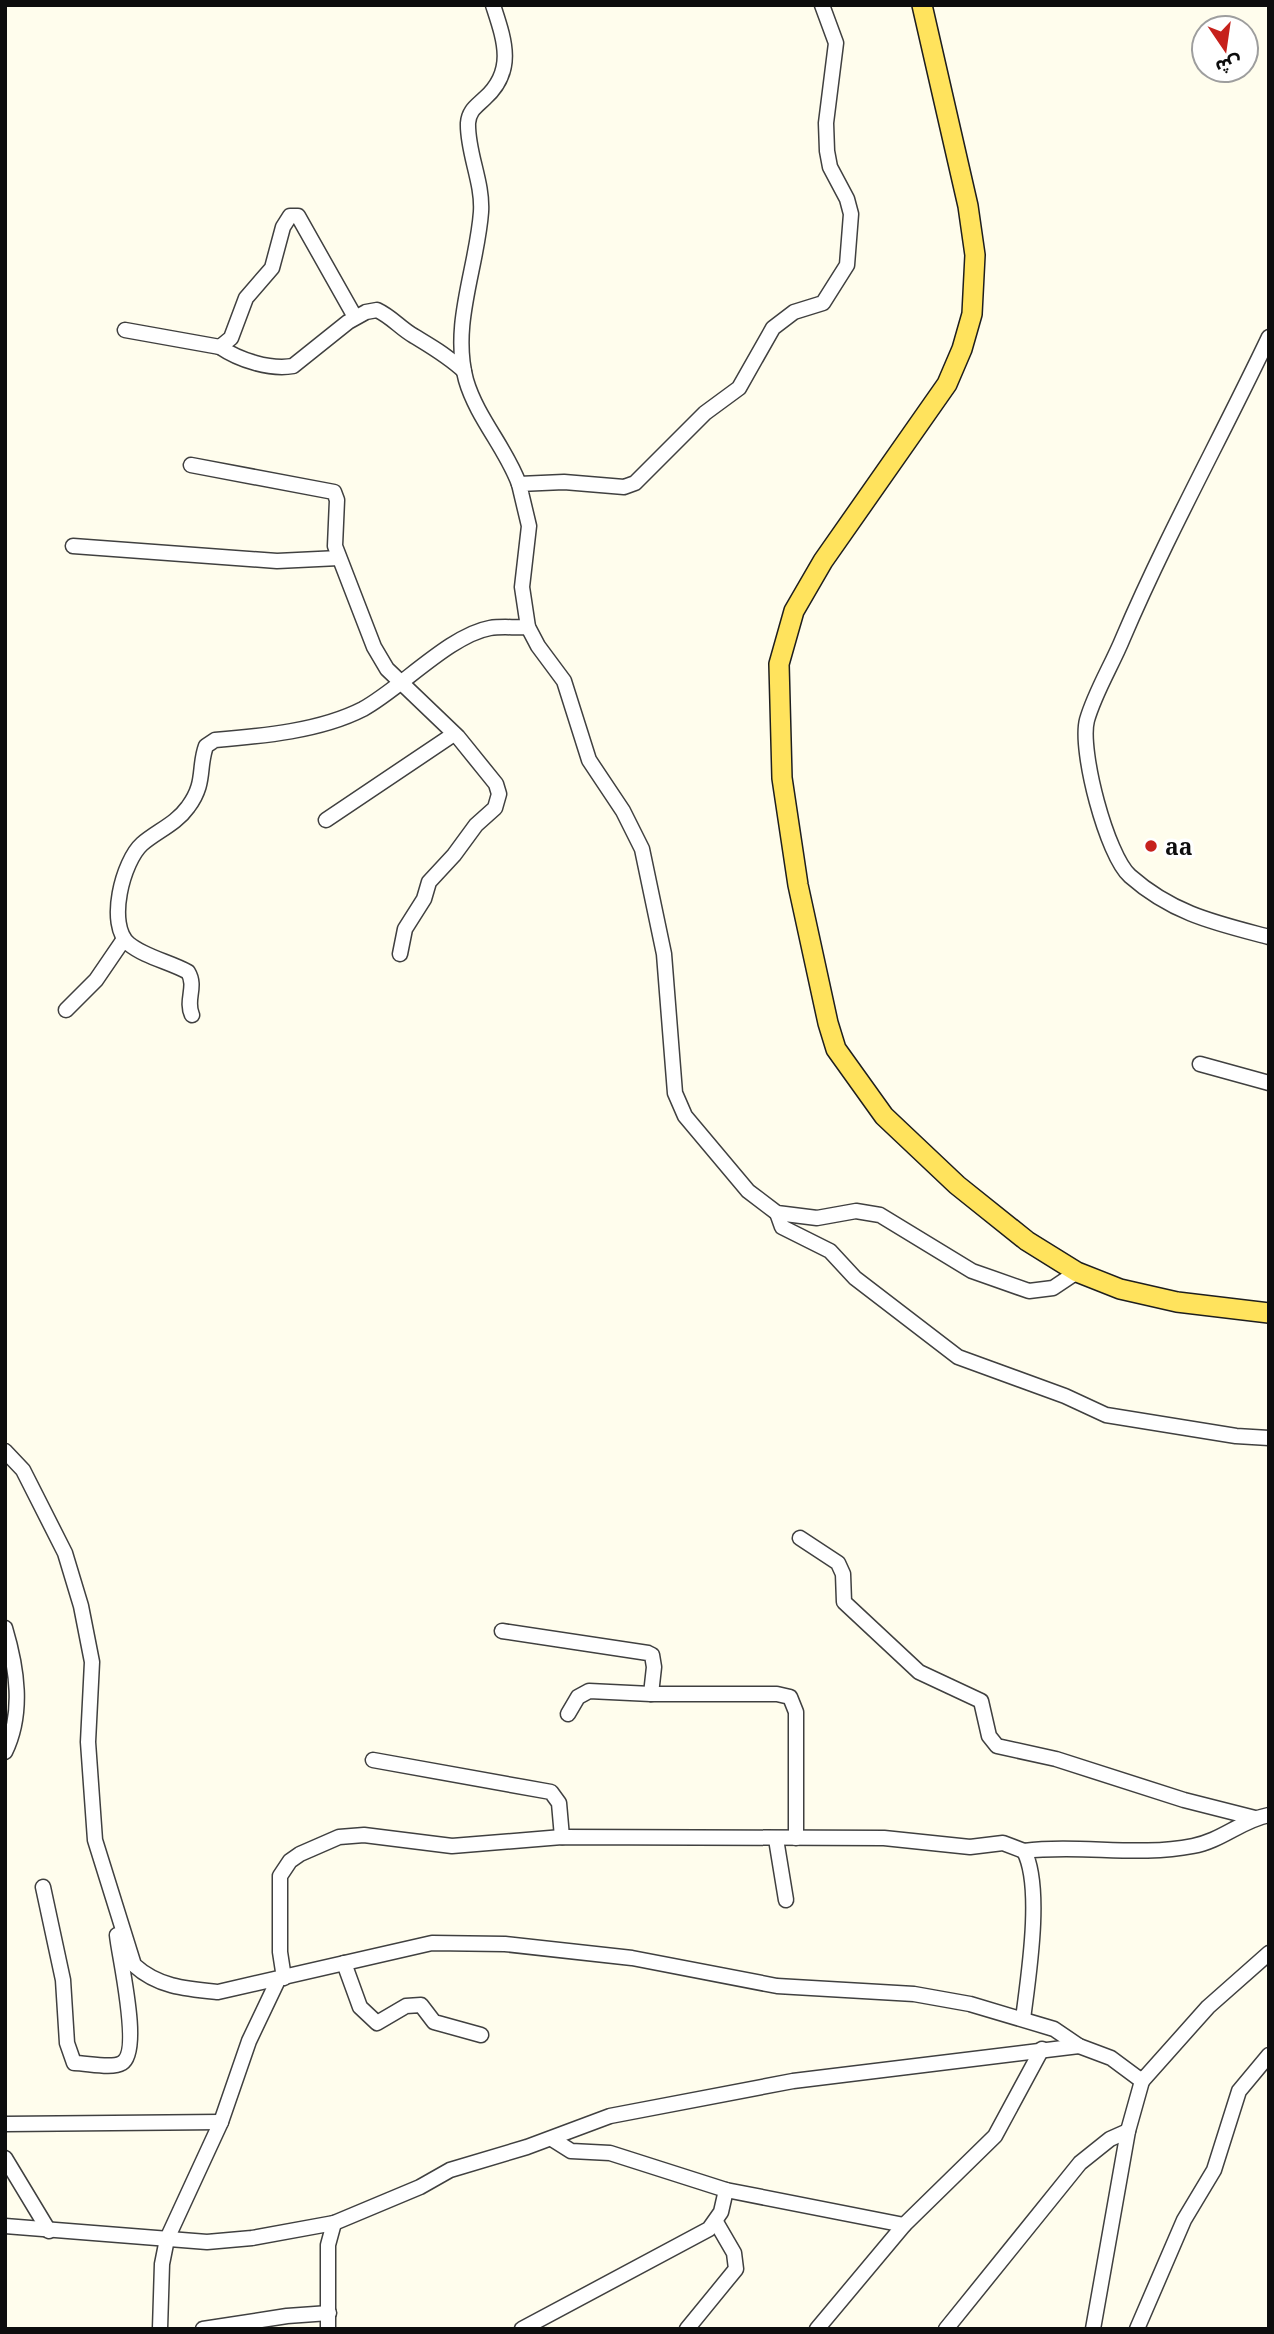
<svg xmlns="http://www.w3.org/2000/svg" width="1274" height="2334" font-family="'Noto Serif','Noto Sans Arabic',serif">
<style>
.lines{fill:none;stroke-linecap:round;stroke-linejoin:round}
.minor-casing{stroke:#404040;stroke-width:17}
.major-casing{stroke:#1e1e1e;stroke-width:22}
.minor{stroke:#fff;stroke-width:14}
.major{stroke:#ffe35d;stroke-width:19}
.poi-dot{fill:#c6211c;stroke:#fff;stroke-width:2.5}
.labels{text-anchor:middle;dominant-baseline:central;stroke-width:7;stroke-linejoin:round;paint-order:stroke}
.poi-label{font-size:23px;font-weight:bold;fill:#0d0d0d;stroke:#fff;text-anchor:start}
</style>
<rect width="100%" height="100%" fill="#fffded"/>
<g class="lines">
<defs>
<g id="minor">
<path d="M493,5c11,34 23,65 -8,93 -8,8 -16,12 -17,25 -1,29 15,59 13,89 -4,56 -30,112 -15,168 11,38 40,68 53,104"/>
<polyline points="822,5 836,43 826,123 827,151 830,167 847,199 851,214 847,265 823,303 794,312 773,328 739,388 705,413 635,483 624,487 564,482 519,484 529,526 522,587 528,627 538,646 564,681 589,760 623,811 642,849 664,954 675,1093 685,1116 748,1191 777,1213 817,1218 856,1211 880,1215 972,1271 1029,1291 1053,1288 1077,1272"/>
<path d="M125,330l95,17c19,13 50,23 73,19l55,-44 18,-10 11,-2c15,7 23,18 37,26 18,11 34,20 50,35"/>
<path d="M1269,337c-48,101 -102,198 -146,301 -11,27 -28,54 -36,82 -8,30 20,136 43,156 43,38 86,47 139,61"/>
<polyline points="220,347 231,338 246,298 272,268 283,227 290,216 298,216 355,317"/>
<polyline points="191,465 334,492 337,500 335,546 374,647 387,669 458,737 496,784 499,794 495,808 476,825 454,855 429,882 424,899 405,929 400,954"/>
<polyline points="73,546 277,561 339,558"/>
<polyline points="326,820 454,734"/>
<polyline points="66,1010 96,980 124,939"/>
<path d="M192,1015c-7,-15 5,-28 -4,-43 -18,-10 -43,-15 -59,-28 -23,-19 -6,-83 13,-100 15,-13 34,-20 46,-37 18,-24 10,-39 18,-61l9,-6c48,-4 105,-9 148,-31 37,-20 87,-74 127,-81 12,-2 26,0 38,-1"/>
<polyline points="1200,1064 1269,1083"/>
<polyline points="777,1213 782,1227 830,1251 855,1278 958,1357 1065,1396 1106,1415 1236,1436 1269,1438"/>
<path d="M5,1451l18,19 42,83 16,53 11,56 -4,80 7,98 39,125c24,22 52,24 84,27l214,-49 73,1 127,14 145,28 137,8 56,10 84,25 25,17 32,12 31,23 66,-74 61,-54"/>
<polyline points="800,1538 838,1563 843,1574 844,1602 919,1672 981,1701 989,1736 997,1746 1056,1759 1184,1800 1255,1818"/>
<path d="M5,1628c12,40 19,85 0,124"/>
<polyline points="502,1631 648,1653 652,1655 654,1667 651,1694 777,1694 790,1697 796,1712 796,1838"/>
<polyline points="568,1714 578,1697 589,1691 651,1694"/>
<polyline points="373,1760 551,1792 559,1803 562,1837"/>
<polyline points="776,1839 786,1900"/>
<path d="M43,1887l20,93 4,63 7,20c13,0 38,6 48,0 20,-12 -3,-106 -5,-128"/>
<polyline points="344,1963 360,2007 377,2023 406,2006 421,2005 434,2022 481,2035"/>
<polyline points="284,1978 280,1952 280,1876 290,1861 300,1854 339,1837 364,1835 452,1846 562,1837 884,1838 970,1847 1003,1843 1024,1851"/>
<path d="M1023,2019c5,-40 20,-132 1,-168 56,-7 114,6 169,-5 28,-5 49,-26 76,-31"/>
<polyline points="5,2124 221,2122"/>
<polyline points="5,2158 49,2231"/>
<polyline points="726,2190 904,2225"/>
<polyline points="5,2226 207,2242 252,2238 334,2223 420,2187 450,2170 527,2147 610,2116 793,2081 1079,2046"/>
<polyline points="160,2329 162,2264 167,2239 221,2122 249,2041 278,1980"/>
<polyline points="203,2329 287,2316 329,2313"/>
<polyline points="328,2329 328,2245 334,2223"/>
<polyline points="522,2329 709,2229 721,2212 726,2190 610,2153 571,2151 552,2139"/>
<polyline points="687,2329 736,2269 734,2253 716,2222"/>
<polyline points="817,2329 904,2225 995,2136 1042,2049"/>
<polyline points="946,2329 1080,2163 1110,2139 1128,2131"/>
<polyline points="1093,2329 1128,2131 1142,2081"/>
<polyline points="1137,2329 1184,2220 1214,2170 1239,2091 1269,2055"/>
</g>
<polyline id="major" points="922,5 968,206 975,255 972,314 962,349 947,384 823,561 794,611 779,664 782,778 798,885 828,1023 836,1049 884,1116 957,1185 1027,1241 1077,1272 1120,1289 1177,1302 1269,1313"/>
</defs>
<use href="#minor" class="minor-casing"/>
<use href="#major" class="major-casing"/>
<use href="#minor" class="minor"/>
<use href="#major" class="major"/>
</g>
<circle class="poi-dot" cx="1151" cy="846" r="7"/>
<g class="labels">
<g class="poi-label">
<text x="1165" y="846">aa</text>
</g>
</g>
<rect width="1274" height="2334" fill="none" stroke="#0d0d0d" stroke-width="14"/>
<g transform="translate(1225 49) rotate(167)"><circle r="33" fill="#ffffff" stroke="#9e9e9e" stroke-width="2"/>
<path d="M0-5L12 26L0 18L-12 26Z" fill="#c6211c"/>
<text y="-10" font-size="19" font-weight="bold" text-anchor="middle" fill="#0d0d0d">ش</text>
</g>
</svg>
